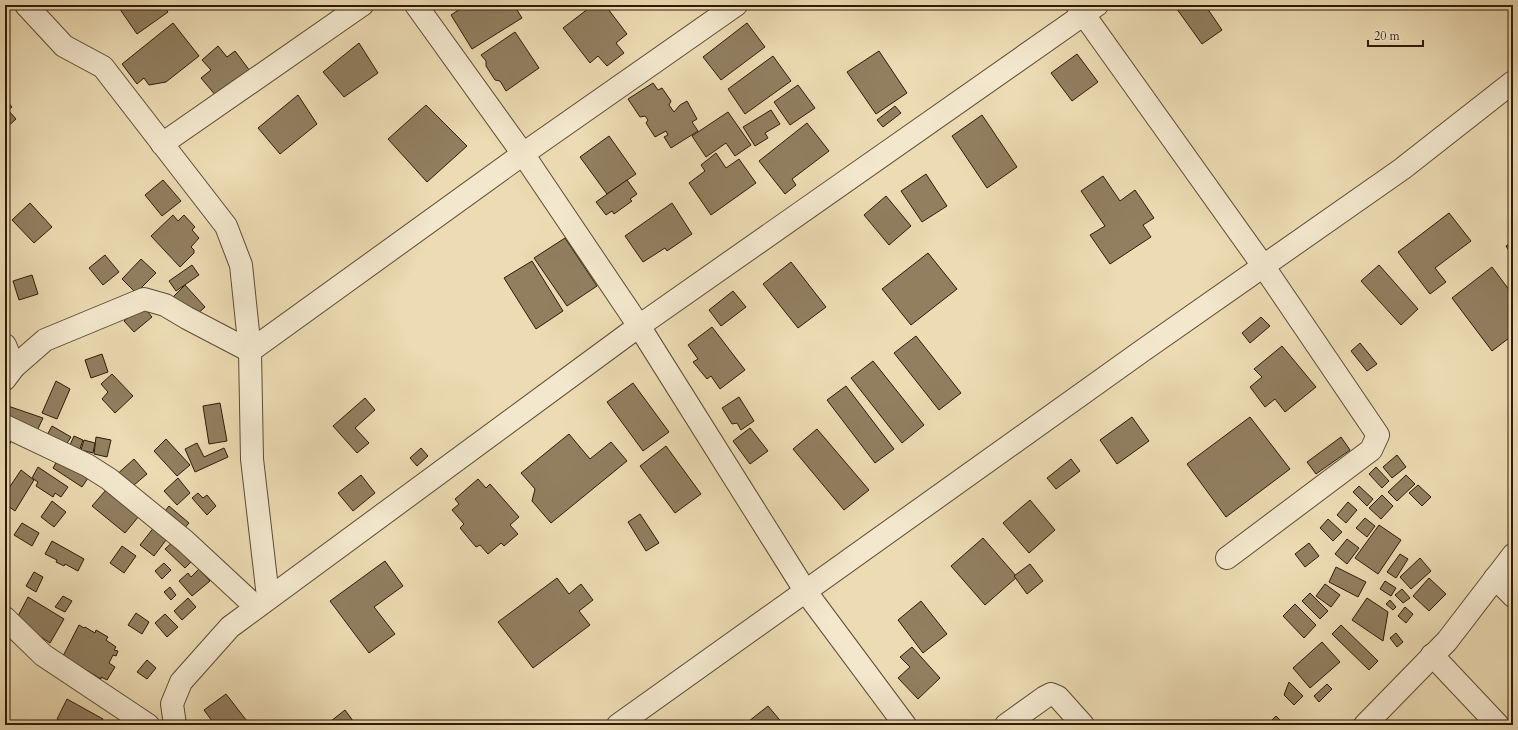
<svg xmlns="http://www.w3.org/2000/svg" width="1518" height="730" font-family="Cardo,serif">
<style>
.building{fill:#917f60;stroke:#2f1b06}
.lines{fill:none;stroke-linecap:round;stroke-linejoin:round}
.minor-casing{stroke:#5e4b31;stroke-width:24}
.minor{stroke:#f3e8ce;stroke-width:22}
</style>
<rect width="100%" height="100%" fill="#ecdbb3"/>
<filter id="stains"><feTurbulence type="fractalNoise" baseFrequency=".005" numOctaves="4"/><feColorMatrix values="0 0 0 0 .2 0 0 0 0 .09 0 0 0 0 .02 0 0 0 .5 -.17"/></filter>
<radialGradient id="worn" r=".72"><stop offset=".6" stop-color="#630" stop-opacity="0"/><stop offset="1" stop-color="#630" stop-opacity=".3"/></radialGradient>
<g class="building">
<polygon points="117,5 163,5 168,12 137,34"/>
<polygon points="458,5 514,5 522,18 472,49 451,15 460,9"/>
<polygon points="533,5 544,5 538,10"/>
<polygon points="593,5 605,5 627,34 616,43 624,53 607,66 598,56 590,63 563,28"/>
<polygon points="1174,5 1205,5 1222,30 1202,44"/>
<polygon points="173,23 199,56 166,82 149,85 144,78 137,84 122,64"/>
<polygon points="747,23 765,47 721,80 703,57"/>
<polygon points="515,32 539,68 506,91 500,81 495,80 486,66 486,61 481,55"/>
<polygon points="359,43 378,73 344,97 323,72"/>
<polygon points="218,46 227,57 235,51 250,71 217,97 201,78 211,70 202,60"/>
<polygon points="879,51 907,93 876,114 847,72"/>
<polygon points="1077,54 1098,82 1072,101 1051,73"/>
<polygon points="773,56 791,81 745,114 728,89"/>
<polygon points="653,83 658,90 662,88 671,101 669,105 674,112 680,105 687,101 697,119 692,122 698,131 671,148 664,137 668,135 666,131 655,137 646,123 648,120 645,116 640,117 628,99"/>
<polygon points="798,85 815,108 790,125 774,102"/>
<polygon points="298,95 317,124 280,154 258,128"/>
<polygon points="5,99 12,107 8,110 16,119 5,129"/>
<polygon points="426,105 467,146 427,182 388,139"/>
<polygon points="895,106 901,113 883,127 877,120"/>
<polygon points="771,110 780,124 765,133 768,138 755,146 743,127"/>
<polygon points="728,112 751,145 735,156 726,143 706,157 692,136"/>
<polygon points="982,115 1017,167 987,188 952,136"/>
<polygon points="807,123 829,151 792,179 796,185 785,194 759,161"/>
<polygon points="609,136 636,174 607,194 580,157"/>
<polygon points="716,153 726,168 739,159 756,183 711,215 689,183 705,171 701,165"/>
<polygon points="926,174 947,206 922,222 901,191"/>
<polygon points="1103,176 1120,201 1135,190 1154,218 1143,225 1151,237 1110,264 1090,235 1105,226 1081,191"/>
<polygon points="163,180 181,201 162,216 145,195"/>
<polygon points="627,180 637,194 630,199 632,201 614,214 612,211 606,215 596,202"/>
<polygon points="886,196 911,226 889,245 864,215"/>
<polygon points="30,203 52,227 34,243 12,220"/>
<polygon points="672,203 692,234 667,251 665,248 643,262 625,236"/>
<polygon points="1449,213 1471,241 1435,268 1446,282 1430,294 1398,252"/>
<polygon points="173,215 178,221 184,215 195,227 192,230 199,238 191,247 194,250 194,253 180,267 151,236"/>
<polygon points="565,238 597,286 567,306 534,258"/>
<polygon points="1513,241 1513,257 1506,246"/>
<polygon points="928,253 957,289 911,325 882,289"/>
<polygon points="105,255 119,272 103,285 89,268"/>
<polygon points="141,259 156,273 136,293 122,279"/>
<polygon points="532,261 563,311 536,329 504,278"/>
<polygon points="791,262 826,307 798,328 763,284"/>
<polygon points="192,265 199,275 176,291 169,281"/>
<polygon points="1379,265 1418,309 1401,325 1361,281"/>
<polygon points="1492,267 1513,295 1513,335 1492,351 1452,298"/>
<polygon points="32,275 38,294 19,300 13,281"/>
<polygon points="185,285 205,307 193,318 173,297"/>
<polygon points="733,291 746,307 721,326 709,310"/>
<polygon points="143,306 152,317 134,332 124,321"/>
<polygon points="1261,317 1270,326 1250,343 1242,333"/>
<polygon points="712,327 745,370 720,389 711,376 707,379 693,362 698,359 688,345"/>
<polygon points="916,336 961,393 939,410 894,353"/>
<polygon points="1360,343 1377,364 1367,371 1351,351"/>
<polygon points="1282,346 1316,387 1285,412 1275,399 1265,407 1250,387 1262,377 1254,369"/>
<polygon points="102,354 108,372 91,378 85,360"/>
<polygon points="873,361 924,425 902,443 851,378"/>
<polygon points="112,374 133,396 115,413 102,399 108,392 101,384"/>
<polygon points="56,381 70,389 57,419 42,413"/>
<polygon points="633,383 669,432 643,451 607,402"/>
<polygon points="846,386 894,449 875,463 827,400"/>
<polygon points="739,397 754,421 741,430 737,423 732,424 722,408"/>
<polygon points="365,398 375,410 355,428 369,443 357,453 333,426"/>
<polygon points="220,403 227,441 209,444 203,406"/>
<polygon points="5,405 43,418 37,431 5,420"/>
<polygon points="1132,417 1149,441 1117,464 1100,440"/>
<polygon points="1250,417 1290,469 1226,517 1187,464"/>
<polygon points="52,426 71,437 66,445 47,435"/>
<polygon points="750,428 768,451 750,464 733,441"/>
<polygon points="817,429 869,490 844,510 793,449"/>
<polygon points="5,432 13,436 5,456"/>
<polygon points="569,434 590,459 611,442 627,461 551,523 532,501 535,489 521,473"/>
<polygon points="74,436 83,440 80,449 70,445"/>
<polygon points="96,437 111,440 107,457 94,454"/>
<polygon points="1341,437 1350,450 1316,474 1307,462"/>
<polygon points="166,439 190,465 177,476 154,451"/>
<polygon points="84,440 95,443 93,453 81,450"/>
<polygon points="197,443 204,457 224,448 228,457 195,472 185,449"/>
<polygon points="666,446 701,494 675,513 640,466"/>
<polygon points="421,448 428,456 417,466 410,458"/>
<polygon points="1397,455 1406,467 1392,478 1383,467"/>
<polygon points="60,456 90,475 82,487 53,468"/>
<polygon points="134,459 147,474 127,491 114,477"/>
<polygon points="1071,459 1080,471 1056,489 1047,478"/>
<polygon points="38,467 68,487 61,497 55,493 53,497 36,486 38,482 32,478"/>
<polygon points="1376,467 1389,481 1382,488 1369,474"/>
<polygon points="21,470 34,480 15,511 5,504 5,494"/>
<polygon points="361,475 375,493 353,511 338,493"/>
<polygon points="1406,475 1415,484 1397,501 1388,492"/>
<polygon points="178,478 190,493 177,505 164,491"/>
<polygon points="478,479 486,488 490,484 519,517 510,525 518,534 504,546 501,543 488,554 480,545 476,547 460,528 464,524 452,510 459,504 455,499"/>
<polygon points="1418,485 1431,497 1422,506 1409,493"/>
<polygon points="1359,486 1373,499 1367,506 1353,492"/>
<polygon points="106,490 139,516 125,533 92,506"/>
<polygon points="198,493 203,498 207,495 216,506 207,515 192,498"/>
<polygon points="1382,495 1393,506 1381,519 1369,508"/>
<polygon points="1030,500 1055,530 1029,553 1003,523"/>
<polygon points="52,501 66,512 54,527 41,517"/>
<polygon points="1348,502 1357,510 1346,523 1337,515"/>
<polygon points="169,506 189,523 181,532 161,516"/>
<polygon points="640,514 659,543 646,551 628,522"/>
<polygon points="1365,518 1375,526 1367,537 1356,528"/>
<polygon points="1328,519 1342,532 1333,541 1320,528"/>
<polygon points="22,523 39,533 32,546 14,535"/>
<polygon points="1379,525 1401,540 1378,574 1355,558"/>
<polygon points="155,526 169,536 154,556 140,545"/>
<polygon points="983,538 1017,577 985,605 951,566"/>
<polygon points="176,539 196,557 185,568 165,549"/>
<polygon points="1347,539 1359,548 1347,564 1335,554"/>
<polygon points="52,541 84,559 78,571 65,564 64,566 56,562 57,560 45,554"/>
<polygon points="1309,543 1319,556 1305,567 1295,554"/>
<polygon points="122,546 136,556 124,573 110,563"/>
<polygon points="1400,554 1408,559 1396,578 1387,572"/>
<polygon points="1420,558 1431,571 1411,589 1400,577"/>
<polygon points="385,561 403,586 374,607 395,634 369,653 330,601"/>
<polygon points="164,563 171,570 162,579 155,571"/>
<polygon points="1030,564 1043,581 1027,594 1014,576"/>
<polygon points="1336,567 1366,582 1358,597 1329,582"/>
<polygon points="199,569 210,581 192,596 179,581 188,573 191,577"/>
<polygon points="34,572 43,577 36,592 26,586"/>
<polygon points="557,578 569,594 581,584 593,600 579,611 590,625 533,668 498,622"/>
<polygon points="1429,578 1446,594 1429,611 1413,596"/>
<polygon points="1385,581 1396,588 1391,596 1380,589"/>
<polygon points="1325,584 1340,595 1331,607 1316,596"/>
<polygon points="170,587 176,595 171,600 164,592"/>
<polygon points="1402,589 1410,598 1403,603 1395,595"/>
<polygon points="1310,593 1328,611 1320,619 1302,601"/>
<polygon points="63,596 72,601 65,612 55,607"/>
<polygon points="28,597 64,619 50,643 16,620"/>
<polygon points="188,598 196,607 182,620 174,611"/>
<polygon points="1367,598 1388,612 1383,641 1352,620"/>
<polygon points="1390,600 1396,607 1393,610 1386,604"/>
<polygon points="921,601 947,634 923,653 898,620"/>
<polygon points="1295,604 1316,625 1304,638 1283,616"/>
<polygon points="1405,607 1413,614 1406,623 1398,616"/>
<polygon points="136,613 149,622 142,634 128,625"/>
<polygon points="165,614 178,627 167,637 155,623"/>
<polygon points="79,625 84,628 85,627 95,633 96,630 108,637 106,640 116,647 114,650 118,651 116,656 113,655 109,663 115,667 107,680 101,677 101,679 63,656"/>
<polygon points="1341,625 1378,661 1369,670 1332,634"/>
<polygon points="1396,633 1403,642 1397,647 1390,638"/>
<polygon points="1322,642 1340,662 1310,688 1293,668"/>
<polygon points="912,647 940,678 918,699 898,678 910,667 900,657"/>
<polygon points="147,660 156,668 147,679 137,672"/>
<polygon points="1289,682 1303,696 1294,705 1284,695"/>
<polygon points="1327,684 1332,689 1319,702 1314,696"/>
<polygon points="226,694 250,725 215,725 204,710"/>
<polygon points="67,699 103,719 101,725 66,725 57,719"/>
<polygon points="768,706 784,725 744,725"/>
<polygon points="345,710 356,725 326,725"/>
<polygon points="1276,716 1285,725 1267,725"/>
<polygon points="1211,720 1215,725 1204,725"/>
</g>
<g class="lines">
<defs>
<g id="minor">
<polyline points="26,5 64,46 103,67 226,226 241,265 250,351 252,459 268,597"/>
<polyline points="416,5 523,154 639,326 806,592 905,725"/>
<polyline points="1077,5 1264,267 1378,435 1371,450 1227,558"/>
<polyline points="162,144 362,5"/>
<polyline points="5,345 14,367"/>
<polyline points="5,379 14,367 45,340 144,299 165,305 187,318 250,351 523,154 736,5"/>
<polyline points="5,426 87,465 109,479 185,541 256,607"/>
<polyline points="1495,578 1513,596"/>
<polyline points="5,618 43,655 148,725"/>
<polyline points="1432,655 1498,725"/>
<polyline points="175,725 172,704 181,682 230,627 639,326 1097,5"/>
<polyline points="618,725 1142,351 1402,169 1513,82"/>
<polyline points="1006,725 1045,697 1051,694 1058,697 1083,725"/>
<polyline points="1365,725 1447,641 1513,555"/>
</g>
</defs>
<use href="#minor" class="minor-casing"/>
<use href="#minor" class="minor"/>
</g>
<rect width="1518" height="730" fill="none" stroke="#ecdbb3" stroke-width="20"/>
<rect x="6" y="6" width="1506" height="718" fill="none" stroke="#2f1b06" stroke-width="2"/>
<rect x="10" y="10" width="1498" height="710" fill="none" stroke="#2f1b06"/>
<path d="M1368 40v6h55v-6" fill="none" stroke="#2f1b06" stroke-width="2"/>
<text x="1374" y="40" font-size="12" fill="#2f1b06" stroke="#f3e8ce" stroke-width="3" paint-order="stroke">20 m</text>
<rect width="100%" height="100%" filter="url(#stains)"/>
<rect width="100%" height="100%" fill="url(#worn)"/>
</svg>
